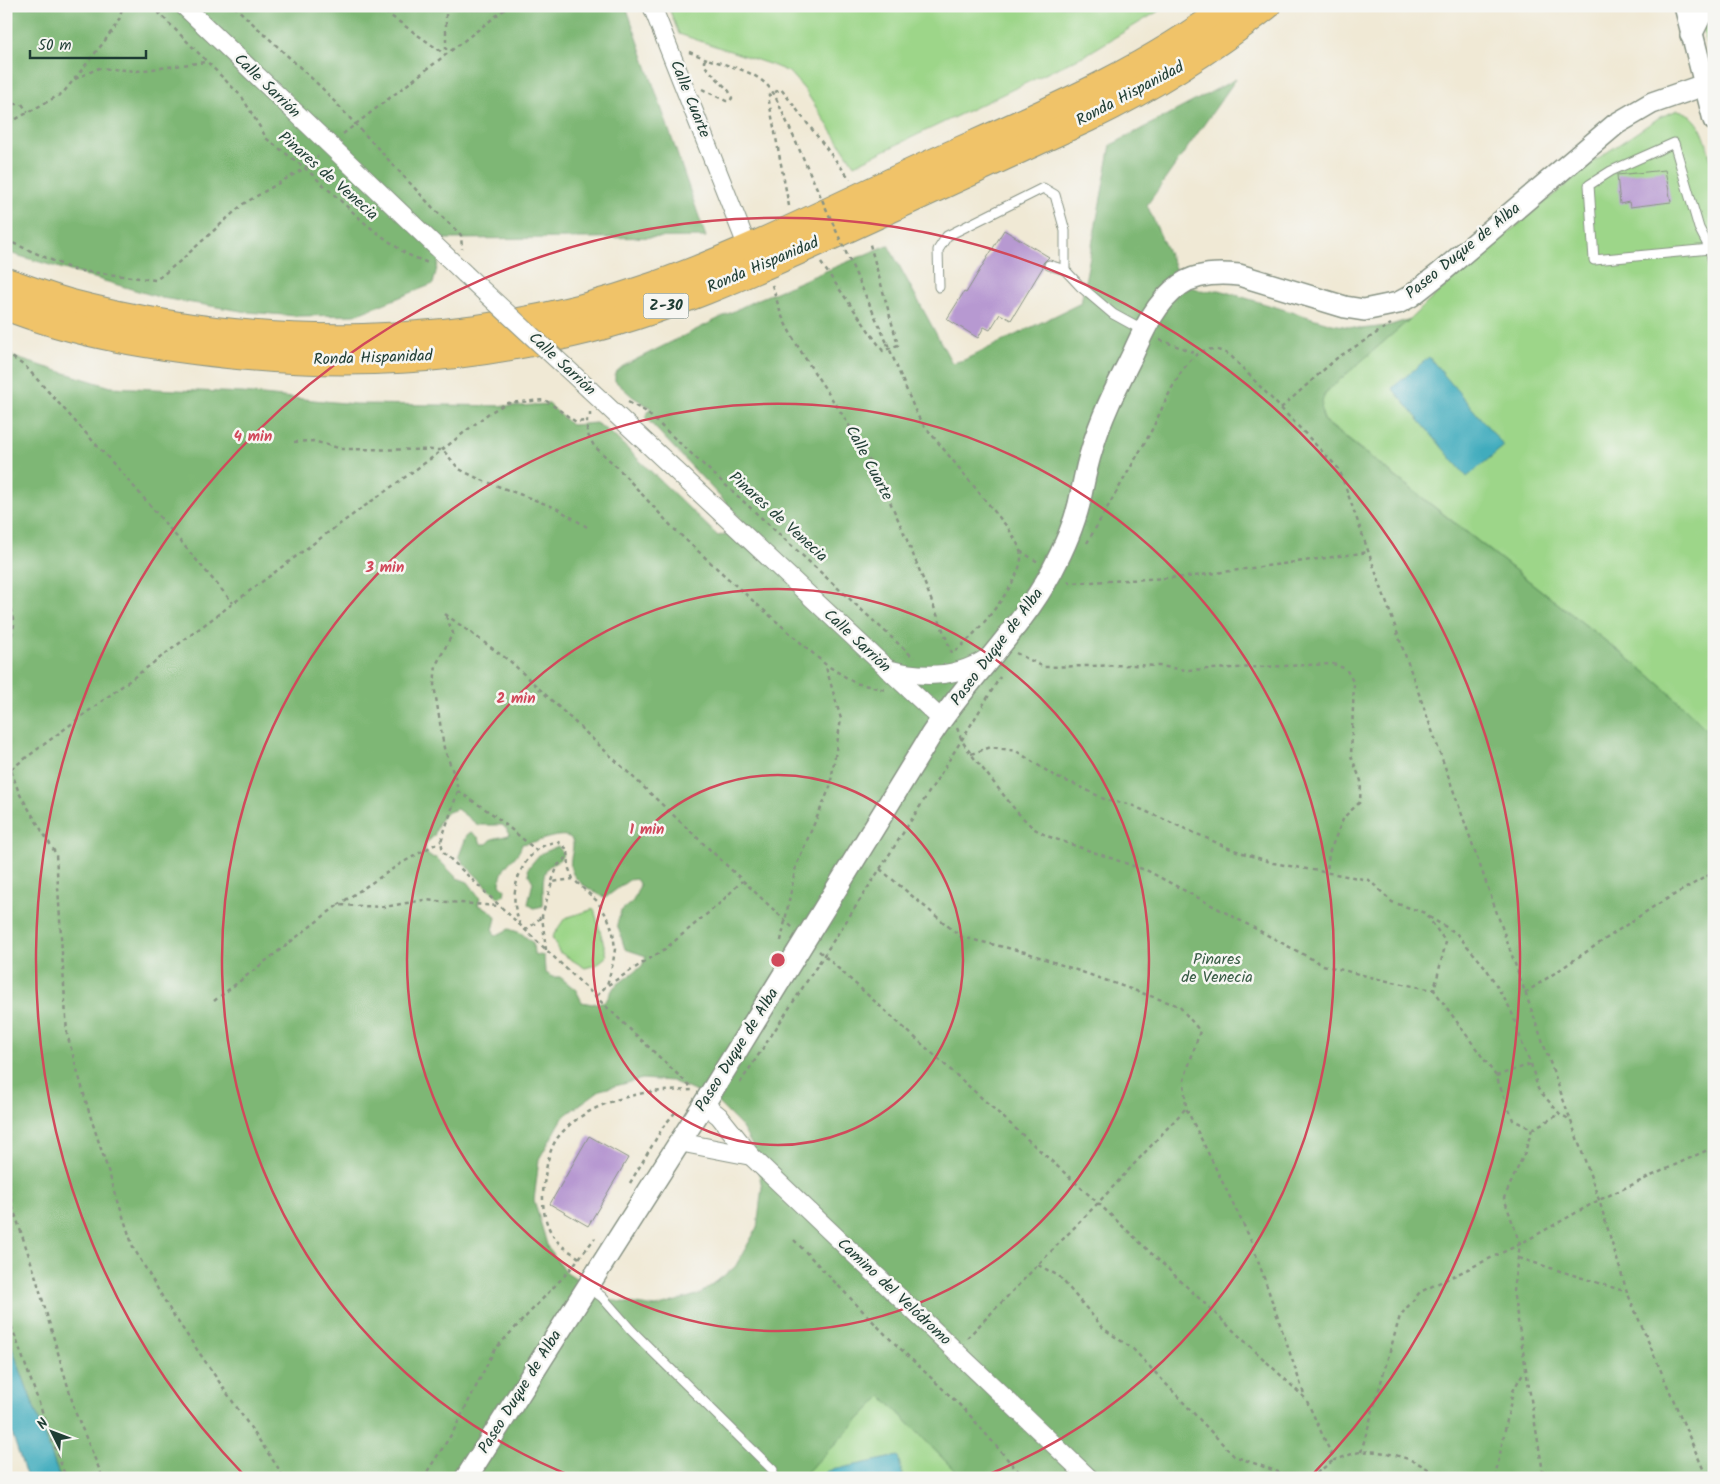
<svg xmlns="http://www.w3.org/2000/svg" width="1720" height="1484" font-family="Kalam,sans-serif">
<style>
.green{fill:#9dd689;stroke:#5e8a5e}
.forest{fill:#7eb775;stroke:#4e7a54;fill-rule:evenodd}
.water{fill:#3facbd;stroke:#2f7478}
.building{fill:#b799d1}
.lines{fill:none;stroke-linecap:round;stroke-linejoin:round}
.service-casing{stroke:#889384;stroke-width:11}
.minor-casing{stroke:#889384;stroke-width:20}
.tertiary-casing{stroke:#889384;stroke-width:24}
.trunk-casing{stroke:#889384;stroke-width:30}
.path{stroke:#889384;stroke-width:2.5;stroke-dasharray:4 4;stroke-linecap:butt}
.service{stroke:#fff;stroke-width:9}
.minor{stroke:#fff;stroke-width:18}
.tertiary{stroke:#fff;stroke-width:21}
.trunk{stroke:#f0c369;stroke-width:28}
.minor-bridge-casing{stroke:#889384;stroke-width:20;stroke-linecap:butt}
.path-bridge{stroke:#889384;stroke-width:2.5;stroke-dasharray:4 4;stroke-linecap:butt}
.minor-bridge{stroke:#fff;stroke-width:18}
.ring{fill:none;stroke:#d1495b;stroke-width:2.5}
.labels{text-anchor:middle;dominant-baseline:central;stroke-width:5;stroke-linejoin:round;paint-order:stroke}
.shield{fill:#f6f6f2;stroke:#60746d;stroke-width:1}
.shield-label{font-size:15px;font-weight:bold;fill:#1f3d34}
.street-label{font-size:16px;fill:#1f3d34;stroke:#f6f6f2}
.park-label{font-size:16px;fill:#385c45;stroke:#f6f6f2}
.centre{fill:#d1495b;stroke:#f6f6f2;stroke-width:2.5}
.ring-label{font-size:15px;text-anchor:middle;font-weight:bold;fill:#d1495b;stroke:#f6f6f2;stroke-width:5;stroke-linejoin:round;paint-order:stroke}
</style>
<rect width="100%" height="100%" fill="#f6f6f2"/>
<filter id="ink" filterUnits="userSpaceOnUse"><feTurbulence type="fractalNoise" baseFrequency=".02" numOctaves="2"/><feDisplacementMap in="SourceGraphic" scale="10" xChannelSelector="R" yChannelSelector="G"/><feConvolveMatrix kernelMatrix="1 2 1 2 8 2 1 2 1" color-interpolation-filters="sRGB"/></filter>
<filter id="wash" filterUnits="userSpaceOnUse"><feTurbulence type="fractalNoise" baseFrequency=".0096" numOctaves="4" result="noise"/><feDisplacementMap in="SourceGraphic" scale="20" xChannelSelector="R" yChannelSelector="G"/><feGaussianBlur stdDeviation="1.12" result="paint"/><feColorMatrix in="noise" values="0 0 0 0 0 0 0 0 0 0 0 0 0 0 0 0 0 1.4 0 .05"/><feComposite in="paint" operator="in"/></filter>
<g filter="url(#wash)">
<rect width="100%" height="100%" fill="#f0e9d5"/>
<g class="green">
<polygon points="668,6 1167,6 1087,54 854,165 804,89 789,72 772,65 679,34"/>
<polygon points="1714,14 1714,75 1703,30"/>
<path d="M1678,110c28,6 30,43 36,66v561l-38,-38 -28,-25 -322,-252c-9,-13 -4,-26 6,-36l78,-67 37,-35 147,-123 66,-44z"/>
<polygon points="594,909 607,956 596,965 585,968 559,952 552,937 565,918"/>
<polygon points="882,1396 962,1478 801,1478"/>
</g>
<g class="forest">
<polygon points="6,6 626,6 706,237 444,239 433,284 355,315 296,316 248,312 162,298 6,252"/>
<path d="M1236,79l-89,126 35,79 21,7 16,-1 113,34 28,5 28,-3 22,-7 -83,72c-7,9 -7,22 -2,31l323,252 28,25 38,38v741h-752l-80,-82 -81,82h-741l-54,-147v-976l105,32 131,6 112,11 166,2 29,-2 22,21 25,-2 16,11 106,102 18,-4 5,-13 -96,-102 6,-9 -18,-11 -18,-16v-8l8,-7 131,-65 134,-56 64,118 12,-3 117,-57 30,-158zM457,809l21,16h24l6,5 1,5 -17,4 -5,5h-6l-2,-6 -8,-6 -4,3 -8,21 5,8 35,34 5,-3 1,-5 -5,-6c1,-22 18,-23 22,-40 6,-1 13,-2 19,-4 7,-2 33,-11 32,5 0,9 -5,17 -1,27 5,12 22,19 33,26l24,-18 7,-1 4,6 -7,16 -12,10 -4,13 8,25 21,7 -4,10 -28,21 -8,14 -14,3 -10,-2 -6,-12 -16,-13h-8l-7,-5 -1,-16 -10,-2 -1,-11 -12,-10 -12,-4 -14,7 -2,-6 3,-12c-4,-8 -10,-10 -18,-13l2,-7 -12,-16 -11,-4 -20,-20 -7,-1 -5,-6 1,-8 8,-7 5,-14 7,-9zM642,1079l30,2 44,20 25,25 12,21 9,40 -5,41 -22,39 -35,27 -44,13 -47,-7 -44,-29 -17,-23 -14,-48 5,-41 25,-43 36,-26z"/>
<path d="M558,846c13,15 -6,14 -12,24 -5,10 -2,25 -3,36l-9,2 -6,-4 5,-22 -4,-7 -1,-7 12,-14z"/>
</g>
<g class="water">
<polygon points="1429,357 1504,446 1467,477 1392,388"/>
<polygon points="6,1331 60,1478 27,1478 6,1416"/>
<polygon points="898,1456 903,1478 821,1478 827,1471"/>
</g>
<g id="blocks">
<g class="building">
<polygon points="1665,170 1671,202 1630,207 1629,202 1620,204 1617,175"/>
<polygon points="1004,230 1049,257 1043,263 1043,267 1011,320 1000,314 990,330 984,327 978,338 947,319 964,292 966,293"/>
<polygon points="589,1136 628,1158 588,1226 550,1204"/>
</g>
</g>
</g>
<g filter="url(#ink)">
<use href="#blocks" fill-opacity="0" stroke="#889384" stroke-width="1"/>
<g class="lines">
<defs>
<g id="service">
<polyline points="1710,249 1594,260 1589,185 1611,171 1674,143 1699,228 1710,249 1714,267"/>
<polyline points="1049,265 1065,270 1080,286 1113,314 1144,331"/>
<polyline points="939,287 938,250 947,236 1043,188 1055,195 1065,231 1065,270"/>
<polyline points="587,1286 602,1297 631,1330 773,1470"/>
</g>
<g id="minor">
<polyline points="184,6 465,274"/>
<polyline points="652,6 748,248"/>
<polyline points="590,390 941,719"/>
<path d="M887,669c34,9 70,9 100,-11"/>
<polyline points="704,1104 719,1116 751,1156 1089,1478"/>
<polyline points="679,1142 751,1156"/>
</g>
<g id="tertiary">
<polyline points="1685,6 1714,120"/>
<polyline points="1691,35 1701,15 1714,6"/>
<path d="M466,1478l238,-374 227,-369c37,-57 89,-104 121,-164 11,-21 21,-43 27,-67 4,-18 7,-37 13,-55 9,-32 25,-63 40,-93 12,-27 24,-54 48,-71 17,-12 39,-12 59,-10l106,32 19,3 34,-7 13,-7 28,-22 177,-150 36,-21 52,-18"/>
</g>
<g id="trunk">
<path d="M6,282c21,7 41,15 62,21 191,50 400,49 587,-17 92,-33 180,-78 269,-119 104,-47 214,-90 306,-161"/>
<path d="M6,306c70,28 148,40 222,48 119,13 229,7 345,-21 93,-22 180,-62 266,-101 83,-38 165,-76 248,-114 65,-31 123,-68 179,-112"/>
</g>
</defs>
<use href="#service" class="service-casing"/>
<use href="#minor" class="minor-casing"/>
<use href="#tertiary" class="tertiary-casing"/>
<use href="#trunk" class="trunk-casing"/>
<g class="path">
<polyline points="152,6 242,97 267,139 305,168 367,225 406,254 428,263"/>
<polyline points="234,6 321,87 434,209 461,235 462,249"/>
<polyline points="380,6 388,14 446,55"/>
<polyline points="446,6 446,55"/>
<polyline points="689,52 707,59"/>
<polyline points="75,79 99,68 137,71 206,62"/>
<path d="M702,89l24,12h4l2,-3 -3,-7 -25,-26v-4l3,-2c25,8 57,13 69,39"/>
<polyline points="6,104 22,104 28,112"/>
<polyline points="9,123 63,93 104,42 119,20 123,6"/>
<polyline points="343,134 509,6"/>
<polyline points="789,206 768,96 781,89 850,179"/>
<polyline points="6,240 74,270 156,280 179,262 243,204 305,168 318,156"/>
<polyline points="821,263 883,351 898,345 869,241"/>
<path d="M772,285c4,12 7,25 12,36 23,46 56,85 80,130 36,64 61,134 88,202"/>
<polyline points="1160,340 1198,354"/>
<path d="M887,343l30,72 6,9 85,104c6,9 12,18 13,28 2,24 -49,85 -69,97"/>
<polyline points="6,353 26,367 130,482 233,603"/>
<polyline points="628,402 645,411 914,658"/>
<polyline points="1281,408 1337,358 1391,324"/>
<polyline points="590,412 590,416 587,421 587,433 594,446 616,466 673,528 734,584 825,664 855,683 886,690"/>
<polyline points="294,442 313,441 342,449 443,450 459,469 479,479 556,508 587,527"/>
<path d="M1087,543c20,-35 41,-71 61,-106 13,-23 29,-70 51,-84 11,-7 22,-3 32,3l108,113 260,731 28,92 80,186"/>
<polyline points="1020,551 1038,562"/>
<polyline points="1068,581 1070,583 1187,577 1369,552"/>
<polyline points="6,585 14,625 6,661"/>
<polyline points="445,614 511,662 793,928"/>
<polyline points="446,616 453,633 436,665 434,685 444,748 455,777 458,791 441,841 443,852 692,1088"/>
<polyline points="1016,653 1044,667 1132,665 1159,666 1186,670 1333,664 1346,669 1354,683 1351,756 1361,781 1360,802 1344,817 1329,853 1327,872"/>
<polyline points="957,728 962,741 971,754 1017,812 1033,828 1047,836 1148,871 1323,965 1382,980 1434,990 1496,1076 1513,1120 1532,1129 1525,1152 1504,1198 1520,1244 1513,1291 1544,1478"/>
<polyline points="971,754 991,747 1016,751 1058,778 1077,785 1108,801 1129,804 1231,849 1273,863 1369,880 1392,902 1425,913 1446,942 1434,990"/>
<polyline points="6,756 19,793 56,854 67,1034 89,1112 133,1247 172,1313 281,1472 282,1478"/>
<polyline points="11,769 326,534 433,457 489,413 507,403 545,400 576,422 587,421"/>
<polyline points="458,791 494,815 536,850"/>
<polyline points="880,869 961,937 1025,952 1179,1006 1200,1031 1184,1080 1186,1108 1251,1240 1305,1397"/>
<polyline points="552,881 558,865 569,856"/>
<polyline points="338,905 400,864 441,841"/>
<polyline points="1429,917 1456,933 1486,968 1511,1010 1524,1049 1531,1064 1538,1089 1560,1114 1569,1119"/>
<path d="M520,925c-2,-6 -4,-13 -5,-19 -4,-27 15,-63 43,-64l10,8 1,19 4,10 24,22 11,17 5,14 2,17 -2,14 -6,22 -11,12"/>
<polyline points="525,930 534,924 541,917"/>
<polyline points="781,941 796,866 830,787 841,719 825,664"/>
<polyline points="546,950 542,916 552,882 573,879"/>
<path d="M819,951l279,252 208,196 28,61c9,-2 18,-7 27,-8 23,-3 62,8 77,26"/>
<polyline points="608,985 665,949 720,903 742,881"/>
<polyline points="1525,993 1653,907 1714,872"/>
<polyline points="214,1001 338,905 384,907 424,900 498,906"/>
<polyline points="1496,1076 1531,1064"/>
<path d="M740,1083c88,-134 177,-268 260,-406"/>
<polyline points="1532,1129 1560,1114"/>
<polyline points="6,1175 14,1211 34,1271 76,1414 103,1478"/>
<polyline points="630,1183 663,1127 677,1110"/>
<polyline points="794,1240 887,1336 967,1412 1015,1468 1026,1478"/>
<path d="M579,1258c-6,-5 -16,-10 -21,-16 -14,-15 -17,-39 -14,-58 2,-15 4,-31 12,-44 18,-26 53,-40 83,-46 17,-4 36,-3 53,-4"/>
<polyline points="1519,1258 1627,1292"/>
<polyline points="1038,1265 1059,1276 1104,1329 1133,1349 1234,1456 1295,1478"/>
<polyline points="6,1311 66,1478"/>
<polyline points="967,1338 1098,1203 1186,1108"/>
<polyline points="1361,1452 1400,1316 1420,1292 1520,1244 1599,1200 1714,1147"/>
<polyline points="6,1470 9,1478"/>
<polyline points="423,1478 453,1432 495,1349 568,1272 595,1238"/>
<polyline points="1310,1478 1334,1460"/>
<polyline points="1495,1478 1513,1391 1524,1371"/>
</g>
<use href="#service" class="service"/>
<use href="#minor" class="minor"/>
<use href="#tertiary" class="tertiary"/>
<use href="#trunk" class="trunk"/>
<defs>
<polyline id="minor-bridge" points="465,274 590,390"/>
</defs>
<use href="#minor-bridge" class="minor-bridge-casing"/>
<polyline class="path-bridge" points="776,98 887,343"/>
<use href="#minor-bridge" class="minor-bridge"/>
</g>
</g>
<g class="ring">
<circle cx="778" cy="960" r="185"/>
<circle cx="778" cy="960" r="371"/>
<path d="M574 1477A556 556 0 1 1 982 1477"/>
<path d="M244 1475A742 742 0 1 1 1312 1475"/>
</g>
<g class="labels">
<rect class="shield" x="643.5" y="293.5" width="45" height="25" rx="4"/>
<g class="shield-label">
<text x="666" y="306">Z-30</text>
</g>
<g class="street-label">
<text transform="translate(267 86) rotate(44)">Calle Sarrión</text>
<text transform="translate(1130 94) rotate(-28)">Ronda Hispanidad</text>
<text transform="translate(690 99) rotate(68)">Calle Cuarte</text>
<text transform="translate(328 176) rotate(41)">Pinares de Venecia</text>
<text transform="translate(1463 251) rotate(-39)">Paseo Duque de Alba</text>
<text transform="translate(763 265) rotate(-23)">Ronda Hispanidad</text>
<text transform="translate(373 358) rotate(-2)">Ronda Hispanidad</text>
<text transform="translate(562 364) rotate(43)">Calle Sarrión</text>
<text transform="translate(869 463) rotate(62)">Calle Cuarte</text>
<text transform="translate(778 517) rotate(42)">Pinares de Venecia</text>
<text transform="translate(857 641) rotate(43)">Calle Sarrión</text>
<text transform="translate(997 647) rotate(-53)">Paseo Duque de Alba</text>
<text transform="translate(737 1050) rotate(-58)">Paseo Duque de Alba</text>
<text transform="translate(894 1292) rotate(43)">Camino del Velódromo</text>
<text transform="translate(520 1392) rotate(-58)">Paseo Duque de Alba</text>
</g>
<g class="park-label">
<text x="1217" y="959">Pinares<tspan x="1217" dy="18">de Venecia</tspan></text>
</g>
</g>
<circle cx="778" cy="960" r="8" class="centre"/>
<g class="ring-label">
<text x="253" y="441">4 min</text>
<text x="385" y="572">3 min</text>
<text x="516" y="703">2 min</text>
<text x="647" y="834">1 min</text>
</g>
<rect width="1720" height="1484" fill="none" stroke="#f6f6f2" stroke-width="25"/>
<g transform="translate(52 1432) rotate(312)" stroke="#f6f6f2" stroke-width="4" paint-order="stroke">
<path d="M0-4L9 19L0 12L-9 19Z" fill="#1f3d34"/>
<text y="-8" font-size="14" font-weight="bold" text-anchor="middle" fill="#1f3d34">N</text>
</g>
<path d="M30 50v8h116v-8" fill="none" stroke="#1f3d34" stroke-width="2.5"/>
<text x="38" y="50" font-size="15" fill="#1f3d34" stroke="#f6f6f2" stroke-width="4" paint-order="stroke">50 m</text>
</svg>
